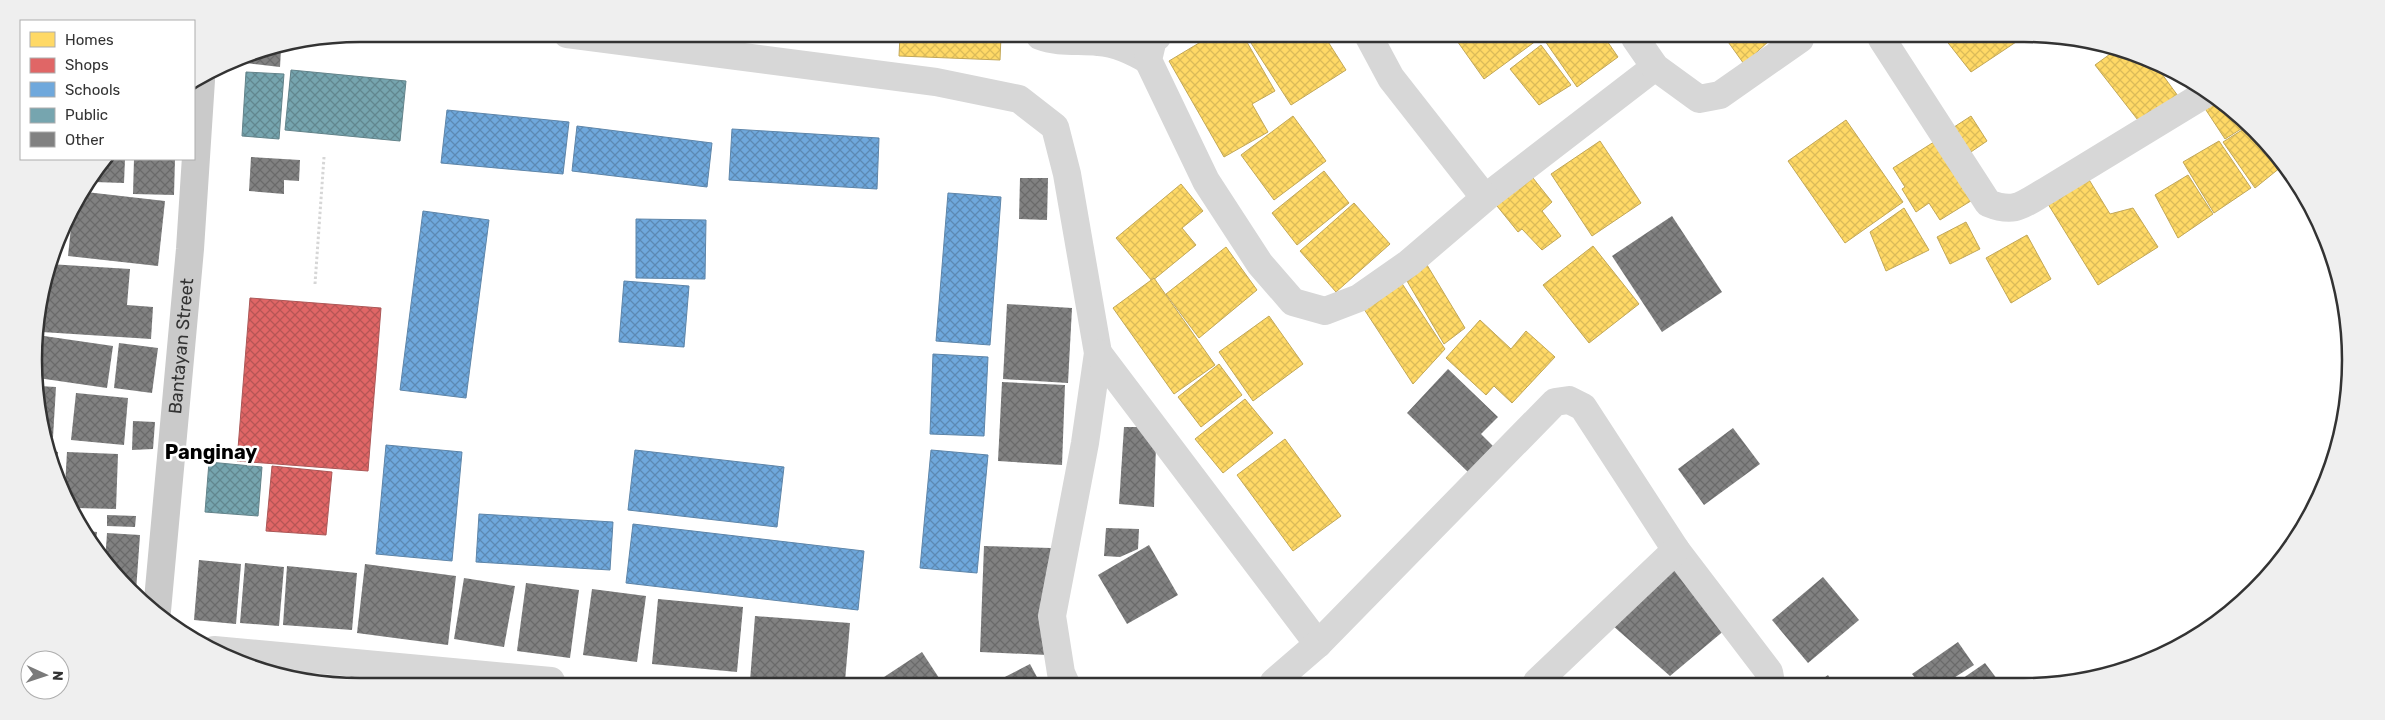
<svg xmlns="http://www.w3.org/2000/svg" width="2385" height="720" font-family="Rubik,sans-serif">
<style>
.homes{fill:url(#homes-cross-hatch);stroke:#c2a757}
.shops{fill:url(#shops-cross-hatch);stroke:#ac5757}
.schools{fill:url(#schools-cross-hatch);stroke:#5d85a9}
.public{fill:url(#public-cross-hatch);stroke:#62838a}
.building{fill:url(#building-cross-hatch)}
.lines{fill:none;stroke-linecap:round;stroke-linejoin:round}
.path{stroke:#d6d6d6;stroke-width:3;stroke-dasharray:2.5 2.5;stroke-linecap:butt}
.minor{stroke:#d7d7d7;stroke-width:28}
.major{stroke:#cacaca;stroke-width:28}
.labels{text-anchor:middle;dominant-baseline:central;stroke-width:5;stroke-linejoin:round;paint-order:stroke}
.street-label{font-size:18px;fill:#333;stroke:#fff}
.quarter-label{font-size:20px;font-weight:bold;fill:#000;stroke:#fff}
.rim{fill:none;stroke:#333;stroke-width:2.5}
</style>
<defs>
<pattern id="homes-cross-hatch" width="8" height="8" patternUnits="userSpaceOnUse" patternTransform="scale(1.25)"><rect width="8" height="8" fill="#ffd966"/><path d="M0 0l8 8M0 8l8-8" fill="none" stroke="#dbbb59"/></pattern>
<pattern id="shops-cross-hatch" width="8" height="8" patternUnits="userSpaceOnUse" patternTransform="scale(1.25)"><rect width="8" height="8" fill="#e06666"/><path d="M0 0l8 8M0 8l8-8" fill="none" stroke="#b65555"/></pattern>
<pattern id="schools-cross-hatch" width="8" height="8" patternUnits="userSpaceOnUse" patternTransform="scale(1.25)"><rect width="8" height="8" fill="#6fa8dc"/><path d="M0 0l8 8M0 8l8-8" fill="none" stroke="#5c89b3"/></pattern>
<pattern id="public-cross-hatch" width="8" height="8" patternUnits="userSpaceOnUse" patternTransform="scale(1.25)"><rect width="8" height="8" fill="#76a5af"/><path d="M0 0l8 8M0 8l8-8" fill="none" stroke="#61878f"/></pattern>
<pattern id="building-cross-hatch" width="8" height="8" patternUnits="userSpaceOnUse" patternTransform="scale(1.25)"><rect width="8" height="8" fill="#818181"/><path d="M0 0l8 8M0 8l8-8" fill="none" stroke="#6a6a6a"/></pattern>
</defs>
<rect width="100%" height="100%" fill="#fff"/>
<g class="homes">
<polygon points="900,36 1001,36 1000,60 899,56"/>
<polygon points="1209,37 1216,37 1218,41 1226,37 1244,37 1275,91 1252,104 1268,132 1224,157 1169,61"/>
<polygon points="1261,37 1325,37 1346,70 1291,105 1251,43"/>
<polygon points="1455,38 1540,38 1484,79"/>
<polygon points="1550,38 1605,38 1618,57 1577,87 1545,41"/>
<polygon points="1726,39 1771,39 1744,64"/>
<polygon points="1945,39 2014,40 2016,42 1971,72"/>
<polygon points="1541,45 1571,85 1539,105 1510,69"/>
<polygon points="2117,49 2151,59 2178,96 2141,124 2095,65"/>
<polygon points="2217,97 2249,124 2225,139 2204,107"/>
<polygon points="1293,116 1326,161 1274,200 1241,155"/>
<polygon points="1971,116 1987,141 1965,156 1948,131"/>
<polygon points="1846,120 1903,202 1845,243 1788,161"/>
<polygon points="2250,125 2281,167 2255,188 2223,142"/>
<polygon points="1937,140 1974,199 1940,220 1929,203 1916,212 1902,189 1905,187 1893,168"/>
<polygon points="1600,141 1641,203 1592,236 1551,174"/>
<polygon points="2219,141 2251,188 2214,213 2183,162"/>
<polygon points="1324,171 1349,203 1297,245 1272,213"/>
<polygon points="1529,173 1552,202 1542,211 1561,236 1542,250 1522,229 1518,232 1493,201"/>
<polygon points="2188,175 2213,214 2178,238 2155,195"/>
<polygon points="2088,178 2110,214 2133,208 2158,247 2098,285 2048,204"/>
<polygon points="1181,184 1203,211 1182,228 1196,245 1152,281 1116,238"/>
<polygon points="1354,203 1390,244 1336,292 1300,251"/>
<polygon points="1904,208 1929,250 1886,271 1870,232"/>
<polygon points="1966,222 1980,249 1950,264 1937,237"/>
<polygon points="2027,235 2051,279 2011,303 1986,258"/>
<polygon points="1593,246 1639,304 1589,343 1543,285"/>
<polygon points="1226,247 1257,290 1199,338 1166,294"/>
<polygon points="1427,265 1465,328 1444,344 1407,281"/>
<polygon points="1154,278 1215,365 1174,394 1113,308"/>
<polygon points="1401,282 1445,349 1413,384 1362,306"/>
<polygon points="1269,316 1303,364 1253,401 1219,352"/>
<polygon points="1480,320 1511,349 1526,331 1555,357 1512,403 1494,386 1486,395 1446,358"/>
<polygon points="1219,364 1242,395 1201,427 1178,397"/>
<polygon points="1245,399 1273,433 1223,473 1195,439"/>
<polygon points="1285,439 1341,516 1293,551 1237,475"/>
</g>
<g class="shops">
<polygon points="250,298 381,308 368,471 237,461"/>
<polygon points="272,466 332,472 326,535 266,531"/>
</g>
<g class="schools">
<polygon points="447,110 569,122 563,174 441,163"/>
<polygon points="577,126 712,143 707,187 572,171"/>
<polygon points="732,129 879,138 877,189 729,180"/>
<polygon points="948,193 1001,197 990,345 936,341"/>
<polygon points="423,211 489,220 466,398 400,390"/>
<polygon points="636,219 706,220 705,279 636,278"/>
<polygon points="624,281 689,286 684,347 619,342"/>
<polygon points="933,354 988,357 984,436 930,434"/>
<polygon points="386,445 462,452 452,561 376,554"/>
<polygon points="635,450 784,467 777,527 628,510"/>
<polygon points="931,450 988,455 977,573 920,568"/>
<polygon points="479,514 613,522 610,570 476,562"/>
<polygon points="633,524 864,551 858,610 626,583"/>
</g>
<g class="public">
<polygon points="291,70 406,81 400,141 285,130"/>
<polygon points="246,72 284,74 279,139 242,136"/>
<polygon points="209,462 262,467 258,516 205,512"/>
</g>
<g class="building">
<polygon points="281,49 280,67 237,62 238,58"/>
<polygon points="251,157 300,160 299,181 284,180 284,194 249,191"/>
<polygon points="111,159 125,159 124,183 94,182"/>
<polygon points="134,159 175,159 174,195 133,194"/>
<polygon points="1020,178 1048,178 1047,220 1019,219"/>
<polygon points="86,192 165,201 158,266 68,256 73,208"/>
<polygon points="1672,216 1722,292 1662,332 1612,256"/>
<polygon points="49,264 130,269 127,305 153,307 151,339 42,332 45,274"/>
<polygon points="1007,304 1072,308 1068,383 1003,379"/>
<polygon points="44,336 113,346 107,388 38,378"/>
<polygon points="119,343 158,348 152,393 114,388"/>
<polygon points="1448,369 1498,417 1481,434 1493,446 1468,472 1407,413"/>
<polygon points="1002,382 1065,385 1062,465 998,461"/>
<polygon points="39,386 56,387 53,437 44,437"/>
<polygon points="76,393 128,398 124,445 71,440"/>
<polygon points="133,421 155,422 153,449 132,450"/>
<polygon points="1124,427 1143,427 1156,445 1154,507 1119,504"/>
<polygon points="1733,428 1760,464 1704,505 1678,469"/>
<polygon points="48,450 58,452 56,467 50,455"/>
<polygon points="67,452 118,454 116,509 76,508 65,486"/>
<polygon points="107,515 136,516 135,527 107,526"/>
<polygon points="1106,528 1139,529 1138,549 1120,557 1104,556"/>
<polygon points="87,531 97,532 95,546 89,534"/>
<polygon points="107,533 140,535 136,591 105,563"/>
<polygon points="1149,545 1178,595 1127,624 1098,575"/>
<polygon points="984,546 1051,548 1047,655 980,652"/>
<polygon points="199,560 241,564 236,624 194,620"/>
<polygon points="245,563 284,567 279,626 240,623"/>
<polygon points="365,564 456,576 448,645 357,633"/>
<polygon points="1677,565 1726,629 1670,676 1612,625"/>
<polygon points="287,566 357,573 352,630 283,625"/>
<polygon points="1823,577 1859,620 1808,663 1772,620"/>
<polygon points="464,578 515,586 504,647 454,639"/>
<polygon points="526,583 579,590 570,658 517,651"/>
<polygon points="592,589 646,596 637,662 583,655"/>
<polygon points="658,599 743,607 737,672 652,664"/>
<polygon points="755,616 850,623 845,681 750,681"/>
<polygon points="1958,642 1974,665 1946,683 1919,683 1912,674"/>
<polygon points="922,652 941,681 882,681 881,679"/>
<polygon points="1985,663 2000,683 1956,683"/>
<polygon points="1030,664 1039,681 997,681"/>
<polygon points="351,673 406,680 350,680"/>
<polygon points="1828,675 1833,683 1817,683"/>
</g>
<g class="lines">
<polyline class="path" points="315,284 324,157"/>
<g class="minor">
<polyline points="567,34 936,82 1019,99 1055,127 1067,174 1098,353 1085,443 1052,616 1061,673 1065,682"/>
<path d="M1040,36c18,7 39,4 58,6 18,1 34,9 50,18"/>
<polyline points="1157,37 1153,39 1148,60 1206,181 1260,264 1293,302 1325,311 1359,298 1409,263 1485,198 1655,67"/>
<polyline points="1369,37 1391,78 1485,198"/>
<polyline points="1635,38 1655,67 1699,99 1720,95 1800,39"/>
<path d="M1882,39l106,164c27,11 34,2 58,-12l164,-100"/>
<polyline points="1098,353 1318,644"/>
<polyline points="214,650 551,681"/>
<polyline points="1274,682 1318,644 1555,402 1569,400 1583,407 1676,550 1769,672 1771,683"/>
<polyline points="1537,682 1676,550"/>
</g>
<path class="major" id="s1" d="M157,611l33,-362 11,-169"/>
</g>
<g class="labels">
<g class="street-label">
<text stroke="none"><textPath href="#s1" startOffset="266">Bantayan Street</textPath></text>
</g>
<g class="quarter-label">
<text x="211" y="452">Panginay</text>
</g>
</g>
<path d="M0 0H2385V720H0ZM360 42H2024A318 318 0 0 1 2342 360V360A318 318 0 0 1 2024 678H360A318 318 0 0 1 42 360V360A318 318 0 0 1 360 42Z" fill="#efefef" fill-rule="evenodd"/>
<path class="rim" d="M360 42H2024A318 318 0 0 1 2342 360V360A318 318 0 0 1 2024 678H360A318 318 0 0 1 42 360V360A318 318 0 0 1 360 42Z"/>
<rect x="20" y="20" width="175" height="140" fill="#ffffff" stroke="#adadad"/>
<rect x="30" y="32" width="25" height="15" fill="#ffd966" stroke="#adadad"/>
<text x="65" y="45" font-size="15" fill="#333333">Homes</text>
<rect x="30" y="58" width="25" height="15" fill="#e06666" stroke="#adadad"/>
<text x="65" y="70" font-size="15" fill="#333333">Shops</text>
<rect x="30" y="82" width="25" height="15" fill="#6fa8dc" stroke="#adadad"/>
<text x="65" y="95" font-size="15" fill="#333333">Schools</text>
<rect x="30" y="108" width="25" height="15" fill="#76a5af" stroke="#adadad"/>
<text x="65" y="120" font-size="15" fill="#333333">Public</text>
<rect x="30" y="132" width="25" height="15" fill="#818181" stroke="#adadad"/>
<text x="65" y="145" font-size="15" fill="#333333">Other</text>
<g transform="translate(45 675) rotate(93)"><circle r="24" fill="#ffffff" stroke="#adadad"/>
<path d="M0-4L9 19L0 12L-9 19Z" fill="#7a7a7a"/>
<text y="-8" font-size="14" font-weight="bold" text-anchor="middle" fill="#333333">N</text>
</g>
</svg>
